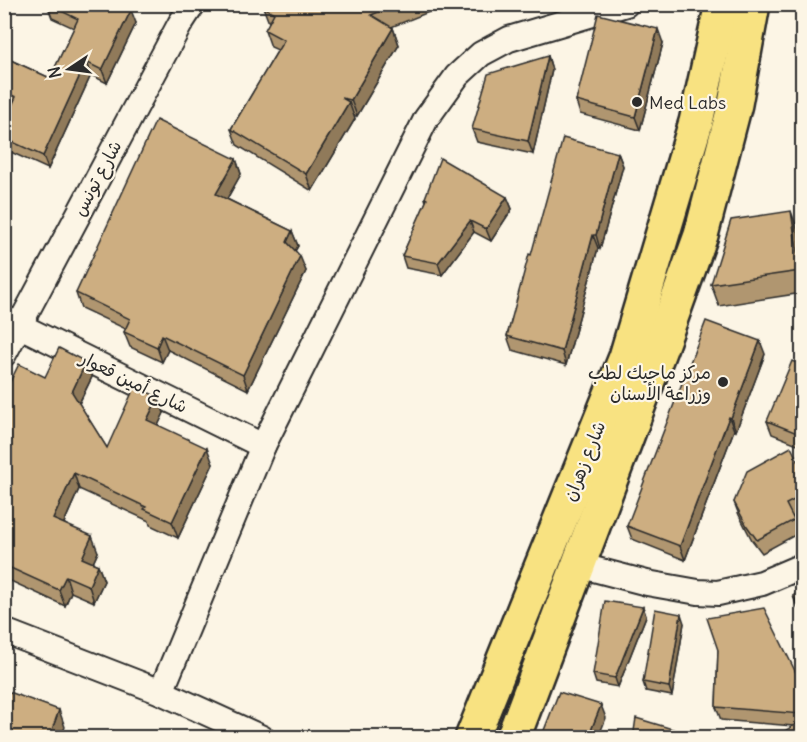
<svg xmlns="http://www.w3.org/2000/svg" width="807" height="742" font-family="Delius,'Playpen Sans Arabic',sans-serif">
<style>
.lines{fill:none;stroke-linecap:round;stroke-linejoin:round}
.minor-casing{stroke:#2b2b2b;stroke-width:28}
.primary-casing{stroke:#2b2b2b;stroke-width:38}
.minor{stroke:#fcf5e5;stroke-width:24}
.primary{stroke:#f8e281;stroke-width:33}
.wall{fill:#b0966f;stroke:#2b2b2b;stroke-width:1.5}
.shaded-wall{fill:#907a5a;stroke:#2b2b2b;stroke-width:1.5}
.building{fill:#cdae81;stroke:#2b2b2b;stroke-width:1.5}
.poi-dot{fill:#2b2b2b;stroke:#fcf5e5;stroke-width:2}
.labels{text-anchor:middle;dominant-baseline:central;stroke-width:4.5;stroke-linejoin:round;paint-order:stroke}
.poi-label{font-size:18px;fill:#2b2b2b;stroke:#fcf5e5;text-anchor:start}
.street-label{font-size:18px;fill:#2b2b2b;stroke:#fcf5e5}
</style>
<rect width="100%" height="100%" fill="#fcf5e5"/>
<filter id="ink" filterUnits="userSpaceOnUse"><feTurbulence type="fractalNoise" baseFrequency=".0167" numOctaves="2"/><feDisplacementMap in="SourceGraphic" scale="12" xChannelSelector="R" yChannelSelector="G"/><feConvolveMatrix kernelMatrix="1 2 1 2 8 2 1 2 1" color-interpolation-filters="sRGB"/></filter>
<g filter="url(#ink)">
<g class="lines">
<defs>
<g id="minor">
<polyline points="4,318 263,446"/>
<polyline points="4,354 180,24 193,4"/>
<polyline points="578,565 647,583 698,592 718,593 762,583 802,566"/>
<polyline points="4,631 161,692 262,738"/>
<polyline points="161,692 263,446 426,119 457,76 481,54 509,39 626,4"/>
</g>
<g id="primary">
<polyline points="472,738 626,357 696,122 722,4"/>
<polyline points="513,738 661,346 701,235 735,104 753,4"/>
</g>
</defs>
<use href="#minor" class="minor-casing"/>
<use href="#primary" class="primary-casing"/>
<use href="#minor" class="minor"/>
<use href="#primary" class="primary"/>
</g>
<g class="wall">
<polygon points="47,4 136,23 107,83 91,75 48,169 4,149 4,123 12,106 4,103 4,57 50,78 74,28 52,18"/>
<polygon points="264,4 449,4 391,27 393,28 399,45 357,116 354,116 355,119 312,191 237,145 231,129 278,50 271,47 265,30 269,23 263,7"/>
<polygon points="663,43 640,130 580,114 576,101"/>
<polygon points="548,56 552,70 533,154 477,142 472,129"/>
<polygon points="618,153 623,166 600,249 598,248 566,365 512,350 507,336 531,255"/>
<polygon points="236,159 241,174 227,199 292,231 298,246 295,251 306,271 248,390 168,350 162,362 130,347 124,332 126,329 81,308 76,293"/>
<polygon points="507,197 512,209 491,241 474,232 442,275 406,268 402,256 426,202 425,198"/>
<polygon points="799,233 802,258 802,293 719,306 711,284"/>
<polygon points="765,354 736,431 734,430 685,560 632,539 627,526"/>
<polygon points="802,360 802,446 772,434 767,421 801,365"/>
<polygon points="86,362 92,377 79,404 107,448 164,413 158,425 213,464 178,538 150,525 149,521 79,489 64,523 98,552 93,563 98,565 104,581 94,602 71,592 65,606 4,578 4,394 45,377"/>
<polygon points="802,469 802,511 793,517 799,533 762,553 752,540 739,515 734,502"/>
<polygon points="802,590 802,616 798,609 793,596"/>
<polygon points="643,607 646,616 618,687 596,683 593,674"/>
<polygon points="684,623 672,696 646,691 643,682"/>
<polygon points="718,650 802,685 802,738 793,726 721,720 716,707"/>
</g>
<g class="shaded-wall">
<polygon points="131,10 136,23 107,83 102,70"/>
<polygon points="393,28 399,45 357,116 351,100"/>
<polygon points="658,29 663,43 640,130 635,117"/>
<polygon points="548,56 552,70 533,154 528,141"/>
<polygon points="86,62 91,75 48,169 43,156"/>
<polygon points="349,102 355,119 312,191 306,174"/>
<polygon points="618,153 623,166 600,249 596,235"/>
<polygon points="236,159 241,174 221,209 216,194"/>
<polygon points="507,197 512,209 491,241 486,229"/>
<polygon points="791,211 799,233 802,258 802,278 800,271"/>
<polygon points="470,221 474,232 442,275 438,263"/>
<polygon points="292,231 298,246 292,256 287,242"/>
<polygon points="593,235 598,248 566,365 562,351"/>
<polygon points="300,256 306,271 248,390 243,375"/>
<polygon points="162,335 168,350 162,362 157,347"/>
<polygon points="760,341 765,354 736,431 731,418"/>
<polygon points="86,362 92,377 77,407 72,392"/>
<polygon points="158,397 164,413 153,436 147,420"/>
<polygon points="729,417 734,430 685,560 680,546"/>
<polygon points="207,448 213,464 178,538 172,522"/>
<polygon points="74,473 79,489 59,534 53,519"/>
<polygon points="92,536 98,552 88,574 82,558"/>
<polygon points="98,565 104,581 94,602 89,586"/>
<polygon points="66,576 71,592 65,606 59,590"/>
<polygon points="643,607 646,616 618,687 615,678"/>
<polygon points="681,614 684,623 672,696 669,687"/>
<polygon points="601,705 606,718 598,738 588,738"/>
<polygon points="59,710 65,727 61,738 49,738"/>
</g>
<g class="building">
<polygon points="47,4 120,4 131,10 102,70 86,62 43,156 4,138 4,123 16,97 4,92 4,57 50,78 78,19"/>
<polygon points="264,4 399,4 371,15 393,28 351,100 342,98 349,102 306,174 231,129 284,40 265,30 274,13 263,7"/>
<polygon points="598,14 658,29 635,117 576,101"/>
<polygon points="548,56 528,141 472,129 488,74"/>
<polygon points="156,120 236,159 216,194 292,231 287,242 300,256 243,375 162,335 157,347 124,332 130,319 76,293"/>
<polygon points="563,138 618,153 596,235 593,235 562,351 507,336 529,254 531,255"/>
<polygon points="440,158 507,197 486,229 470,221 438,263 402,256 427,199 425,198"/>
<polygon points="791,211 800,271 711,284 731,220"/>
<polygon points="706,321 760,341 731,418 729,417 680,546 627,526"/>
<polygon points="59,348 86,362 72,392 107,448 135,386 158,397 147,420 207,448 172,522 144,509 146,507 74,473 53,519 92,536 82,558 98,565 89,586 66,576 59,590 4,565 4,394 19,364 45,377"/>
<polygon points="802,360 802,435 767,421 792,361 801,365"/>
<polygon points="791,447 802,469 802,496 786,504 794,520 757,540 747,526 734,502 747,471"/>
<polygon points="802,590 802,610 793,596"/>
<polygon points="605,601 643,607 615,678 593,674"/>
<polygon points="764,608 802,685 802,714 716,707 718,650 707,618"/>
<polygon points="655,609 681,614 669,687 643,682"/>
<polygon points="4,690 59,710 49,738 4,738"/>
<polygon points="559,692 601,705 588,738 541,738"/>
<polygon points="636,718 702,738 633,738"/>
<polygon points="802,720 802,738 774,738"/>
<polygon points="111,730 124,738 107,738"/>
</g>
</g>
<g class="poi-dot">
<circle cx="637" cy="102" r="6"/>
<circle cx="723" cy="382" r="6"/>
</g>
<g class="labels">
<g class="poi-label">
<text x="649" y="102">Med Labs</text>
<text x="711" y="372" text-anchor="end">مركز ماجيك لطب<tspan x="711" dy="21">وزراعة الأسنان</tspan></text>
</g>
<g class="street-label">
<text transform="translate(97 178) rotate(-62)">شارع تونس</text>
<text transform="translate(134 382) rotate(26)">شارع أمين قعوار</text>
<text transform="translate(584 461) rotate(-68)">شارع زهران</text>
</g>
</g>
<rect width="807" height="742" fill="none" stroke="#fcf5e5" stroke-width="24"/>
<rect x="12" y="12" width="783" height="718" fill="none" stroke="#2b2b2b" stroke-width="2" filter="url(#ink)"/>
<g transform="translate(69 69) rotate(257)" stroke="#fcf5e5" stroke-width="4.5" paint-order="stroke">
<path d="M0-4.5L10 22L0 15L-10 22Z" fill="#2b2b2b"/>
<text y="-9" font-size="16" font-weight="bold" text-anchor="middle" fill="#2b2b2b">N</text>
</g>
</svg>
